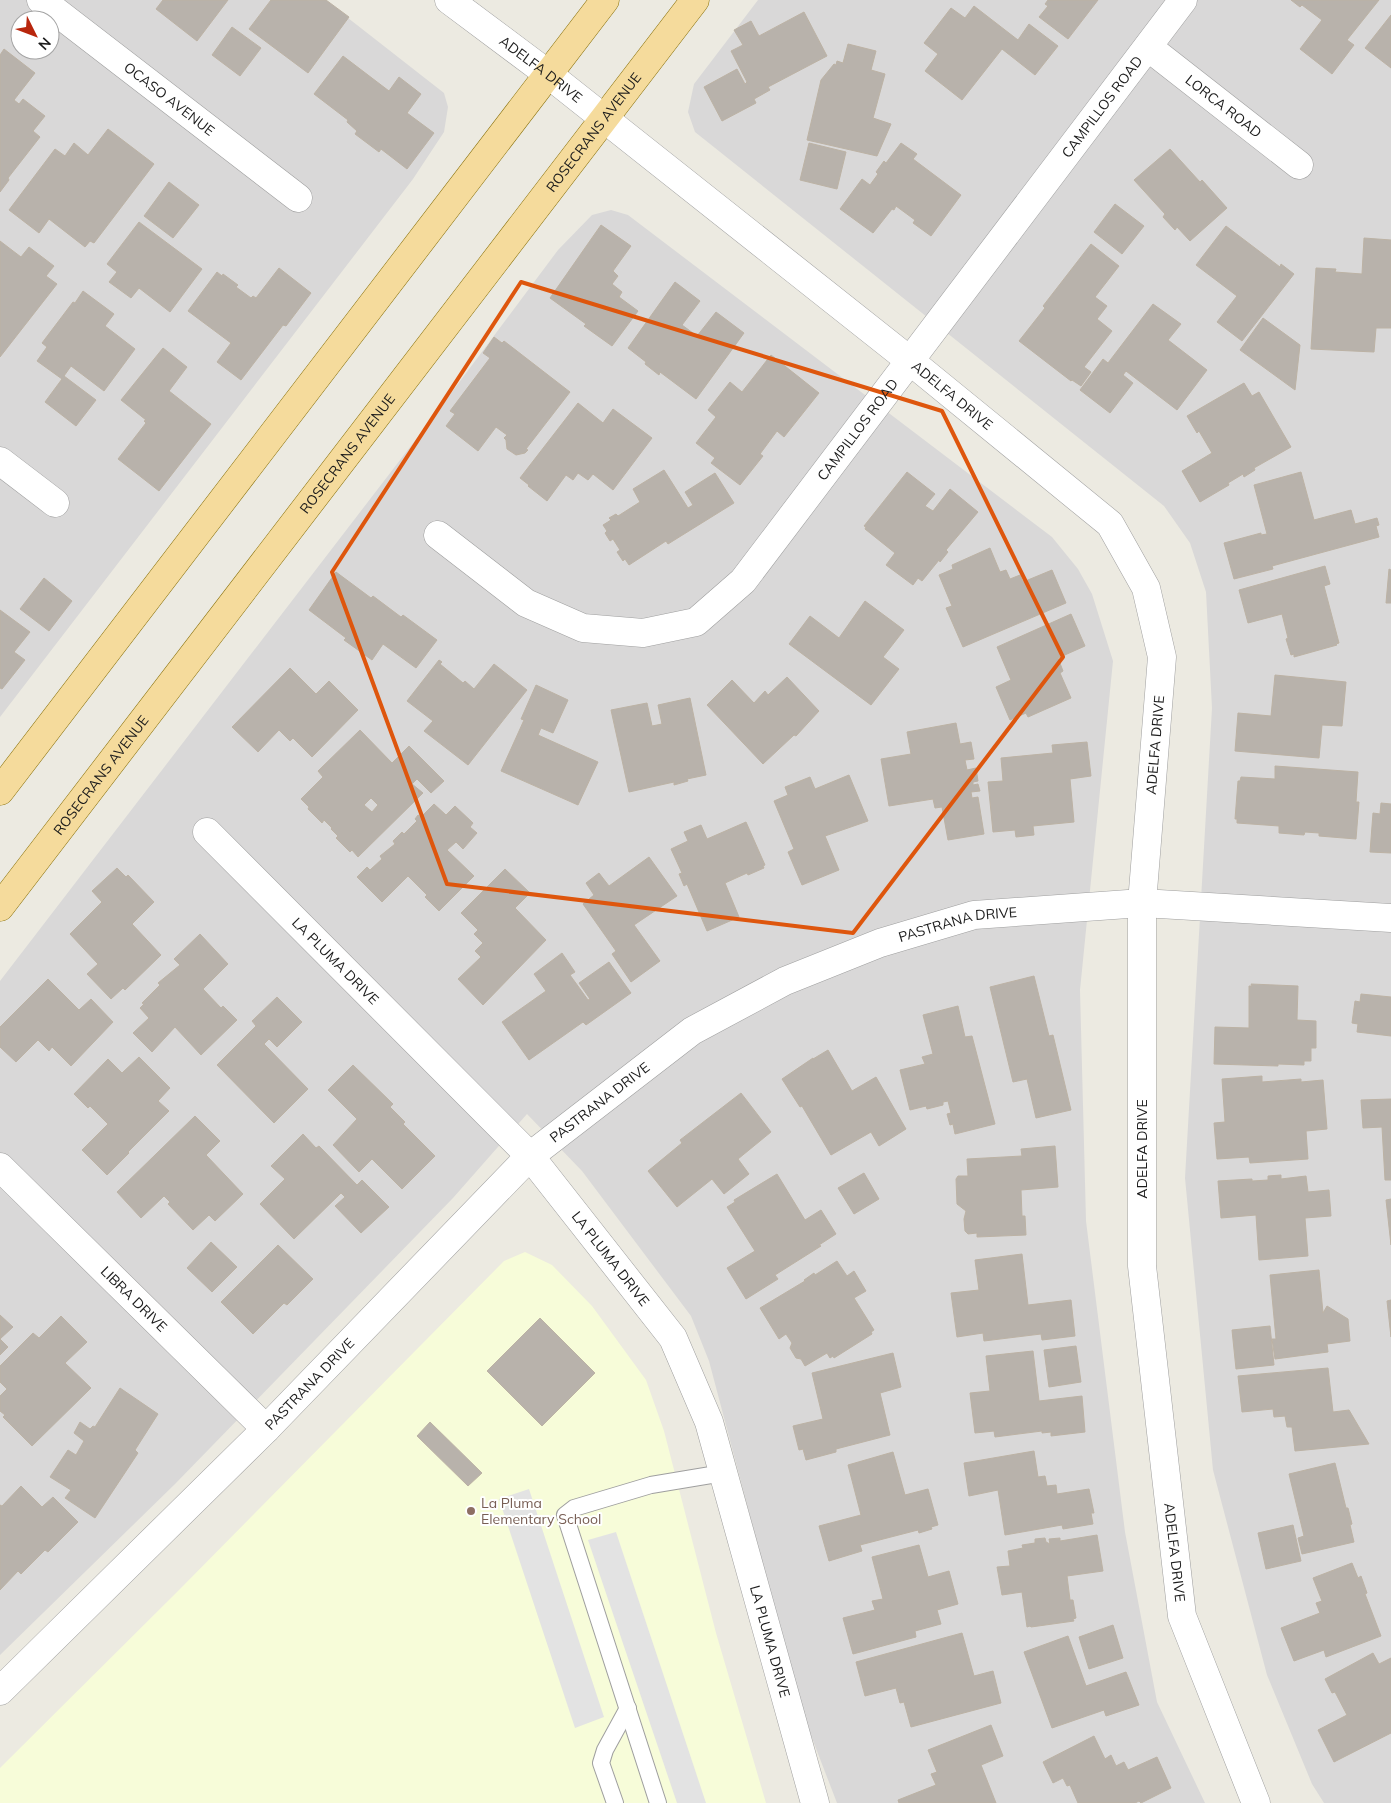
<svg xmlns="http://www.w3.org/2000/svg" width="1391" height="1803" font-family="Mulish,sans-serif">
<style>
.residential{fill:#d9d8d8;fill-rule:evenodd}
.education{fill:#f7fcd9}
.parking{fill:#e3e3e3}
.building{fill:#b8b2ab;stroke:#bcb2a4;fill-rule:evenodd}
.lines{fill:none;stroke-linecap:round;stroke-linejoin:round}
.service-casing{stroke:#9f9f9f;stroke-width:18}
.minor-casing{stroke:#9f9f9f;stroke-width:29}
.tertiary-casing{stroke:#9f9f9f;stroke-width:29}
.primary-casing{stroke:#88700a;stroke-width:29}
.service{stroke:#fff;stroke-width:16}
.minor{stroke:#fff;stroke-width:28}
.tertiary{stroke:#fff;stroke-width:28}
.primary{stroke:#f5db9c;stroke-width:28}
.marked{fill:none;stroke:#de560d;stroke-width:4;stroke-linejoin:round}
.education-dot{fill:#8d6e63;stroke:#fff;stroke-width:2}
.labels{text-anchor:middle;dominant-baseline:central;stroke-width:4;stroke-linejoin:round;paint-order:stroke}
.street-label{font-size:14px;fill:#1b1b1b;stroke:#fff}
.education-label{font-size:14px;fill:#785e54;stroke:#fff;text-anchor:start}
</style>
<rect width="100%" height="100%" fill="#eceae1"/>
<g class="residential">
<path d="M0,0h325l119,93 4,14 -4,25 -31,47 -413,538zM20,20h30v30h-30z"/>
<polygon points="758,0 1391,0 1391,1803 1324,1803 1312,1784 1267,1675 1213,1470 1185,1178 1212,708 1206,592 1190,543 1164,506 695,132 688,112 694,84"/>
<polygon points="611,210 628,215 1052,537 1078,569 1092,594 1113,661 1080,990 1086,1221 1125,1532 1157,1702 1205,1803 837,1803 802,1712 709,1361 691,1316 582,1171 527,1114 453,1198 175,1484 0,1655 0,981 440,408 558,250 592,215"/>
</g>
<polygon class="education" points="525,1252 552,1265 592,1306 646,1380 664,1431 716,1633 766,1803 0,1803 0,1768 178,1591 504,1261"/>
<g class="parking">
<polygon points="529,1489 604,1717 575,1728 499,1499"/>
<polygon points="616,1532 706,1803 677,1803 588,1540"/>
</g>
<g class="building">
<polygon points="163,0 228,0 197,41 156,9"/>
<polygon points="271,0 326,0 349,17 308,73 249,29"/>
<polygon points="1048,0 1098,0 1068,39 1039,17 1048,6 1045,4"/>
<polygon points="1291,0 1379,0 1347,40 1354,45 1332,74 1300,49 1322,20 1302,5 1300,7"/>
<polygon points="974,6 1018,40 1029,24 1058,46 1035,75 1002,49 962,100 925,71 938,54 924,43 951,8 965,18"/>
<polygon points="804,12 827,56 768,87 770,90 754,99 756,103 722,121 704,87 737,69 745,84 747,82 731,51 743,45 734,30 751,21 759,36"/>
<polygon points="1391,15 1391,68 1365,48"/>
<polygon points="232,27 261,48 240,76 212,55"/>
<polygon points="848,44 876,51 871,70 885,74 873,118 891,124 877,156 807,140 821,80 834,64 836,65 837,61 843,63"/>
<polygon points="4,49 35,73 14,100 19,104 23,99 45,116 33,131 40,137 8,178 9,180 0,192 0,55"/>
<polygon points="343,56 389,91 399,77 421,94 407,113 434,133 407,169 381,149 379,152 355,134 357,131 347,122 348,120 314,94"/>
<polygon points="108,129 154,164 94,243 90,241 85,247 49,219 39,233 9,210 55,149 65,156 74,143 88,155"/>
<polygon points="809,143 846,152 837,189 800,180"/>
<polygon points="901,143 917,154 913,159 961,195 931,236 913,223 915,220 896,206 894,210 892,209 873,233 840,209 862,179 870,185 878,174 876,172 884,161 886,163"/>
<polygon points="1170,149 1200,182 1202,180 1227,208 1190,241 1177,227 1175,230 1163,217 1165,214 1134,180"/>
<polygon points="169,182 199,205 173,238 144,216"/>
<polygon points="1115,204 1144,226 1122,254 1094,232"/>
<polygon points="139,222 202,269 170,312 139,288 131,298 109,282 117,272 107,264"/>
<polygon points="601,225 631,246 613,271 618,276 612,284 622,292 619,297 638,311 612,346 584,326 586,324 550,298"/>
<polygon points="1226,226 1280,267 1281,264 1294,274 1242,341 1217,322 1237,296 1196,265"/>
<polygon points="1364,238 1391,240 1391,328 1376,328 1374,352 1311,349 1316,268 1336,269 1335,272 1362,274"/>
<polygon points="0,241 21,257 29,247 54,266 46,276 57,284 0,357"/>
<polygon points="1091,244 1119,266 1095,297 1107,306 1097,319 1112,331 1084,367 1091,372 1081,386 1072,380 1071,381 1019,341 1045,308 1043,306"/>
<polygon points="279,268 311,293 286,326 283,325 241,380 217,362 231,343 188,311 217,272 222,276 223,274 238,285 236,287 251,298 253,296 256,298"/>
<polygon points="675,282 700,301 682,325 697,336 716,312 744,333 696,399 660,372 659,375 645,364 646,362 628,348"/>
<polygon points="83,291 114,314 105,326 135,349 104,391 71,366 64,376 96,400 76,426 45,402 62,379 37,361 47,347 42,343 73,302 75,303"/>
<polygon points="1153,304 1181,324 1168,340 1207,370 1177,410 1126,371 1123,375 1133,383 1110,413 1080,390 1103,359 1108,363"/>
<polygon points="1263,318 1300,345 1295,390 1240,350"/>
<polygon points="494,337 502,343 504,341 570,392 526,449 528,450 525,453 516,455 507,449 506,440 504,438 507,435 496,427 478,451 446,426 455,414 450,411 490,358 483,353"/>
<polygon points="163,348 187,367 169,391 211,424 159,491 118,459 146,423 144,421 146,420 121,400"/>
<polygon points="771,355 819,393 784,437 777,431 760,454 763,456 740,485 711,463 715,458 696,443 716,417 708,410 730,382 742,392"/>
<polygon points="1244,383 1252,396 1259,392 1291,447 1254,468 1255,470 1244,477 1243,474 1228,483 1229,485 1200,502 1182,471 1212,453 1199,431 1197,433 1187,416"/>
<polygon points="578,403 603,423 613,409 652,438 613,490 593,474 588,480 578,473 573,480 566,475 547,501 528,486 529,485 520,478"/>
<polygon points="664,470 688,508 693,505 685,492 715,473 734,503 668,544 666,541 629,565 625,559 623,561 617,552 620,550 613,539 610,541 605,533 607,531 603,525 611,520 609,518 616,514 618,516 640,502 633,489"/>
<polygon points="907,472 935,494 925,506 933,511 950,489 978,512 946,550 948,552 940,562 939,560 922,581 918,578 913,585 886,565 895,553 865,529 866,527 864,526"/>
<polygon points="1301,472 1314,520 1351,510 1355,524 1377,518 1379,525 1376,526 1379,537 1272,566 1273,569 1234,579 1224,543 1261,533 1261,535 1267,534 1254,485"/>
<polygon points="990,548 1000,572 1006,570 1010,579 1020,575 1023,582 1052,570 1066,603 963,647 946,608 952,606 939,575 953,569 952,565"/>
<polygon points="1325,566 1330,584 1324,586 1339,643 1336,644 1337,645 1294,657 1294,654 1291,655 1286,639 1288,638 1282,614 1248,623 1239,590"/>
<polygon points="1389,569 1391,570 1391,603 1386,603"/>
<polygon points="336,572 371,598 373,596 401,617 403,615 437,640 416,668 383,644 372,660 344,640 346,638 309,610"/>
<polygon points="44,578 72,601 49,631 20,609"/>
<polygon points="865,601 904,630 883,657 899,669 871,705 789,644 810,616 839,638"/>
<polygon points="0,610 30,632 14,652 25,660 2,689 0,688"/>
<polygon points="1071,614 1085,646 1058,658 1063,671 1060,673 1071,698 1028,717 1026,713 1010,720 996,687 1011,680 997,647"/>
<polygon points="439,660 442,662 440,664 463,683 465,681 474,689 494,664 527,690 468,765 424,731 433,721 407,701"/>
<polygon points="290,668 316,694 329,681 358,710 312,757 293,738 290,741 279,730 258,752 232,727"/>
<polygon points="1275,675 1346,682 1342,726 1322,725 1319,758 1235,751 1238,713 1271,716"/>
<polygon points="787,677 819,711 796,736 794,735 763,764 707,705 732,680 754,703 765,691 768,695"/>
<polygon points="536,685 568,700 553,733 541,728 538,735 598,762 578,805 501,771 524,720 521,719"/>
<polygon points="690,698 706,775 687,779 688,781 674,785 674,782 629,792 611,710 647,703 652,726 662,724 658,705"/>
<polygon points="956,723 960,744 971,742 974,759 965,760 967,770 976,768 978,781 973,782 973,785 978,784 980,791 971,792 972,798 978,797 984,834 948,840 942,807 935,808 933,799 889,806 881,759 911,754 907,732"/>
<path d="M360,730l32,33 17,-17 35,35 -13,12 -14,-14 -5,5 11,9 -65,64 -6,-7 -2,2 -14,-14 2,-2 -7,-7 1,-1 -8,-8 -2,3 -14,-14 1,-2 -8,-8 22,-22 -5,-6zM371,798l7,7 -6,7 -8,-7z"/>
<polygon points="1087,742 1091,776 1070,779 1074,822 1033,826 1034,835 1016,837 1015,830 993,832 988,782 1003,781 1001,758 1053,753 1052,745"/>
<polygon points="1275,766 1358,772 1356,802 1359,802 1356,839 1319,836 1319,833 1305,832 1304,835 1279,833 1279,826 1237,823 1237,819 1235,819 1238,781 1240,781 1241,777 1275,779"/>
<polygon points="849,775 868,821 825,836 839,870 802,885 788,852 794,849 774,801 788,795 785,787 810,777 815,789"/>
<polygon points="1381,803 1391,804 1391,853 1370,852 1373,813 1380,814"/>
<polygon points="434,804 446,815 455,806 473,823 470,827 477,833 463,849 456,842 447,850 474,876 439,911 425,897 427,895 408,876 382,902 357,877 367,867 370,870 382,859 380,856 395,844 393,841 402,832 404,834 417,821 415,819 418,815 421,817"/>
<polygon points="746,822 765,865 763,866 764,868 748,875 747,873 725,883 739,917 707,931 687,884 684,886 679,874 682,873 671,849 688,841 684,832 701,825 707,839"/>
<polygon points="649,857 677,896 634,925 660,961 631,982 612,954 616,951 583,904 594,895 586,883 599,873 609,886"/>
<polygon points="117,868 126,877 128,875 154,902 132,924 161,955 125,990 123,988 111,999 87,974 98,964 70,934 102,902 92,891"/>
<polygon points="505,869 530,893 515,908 546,940 483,1005 458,979 481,957 475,951 483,943 474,934 478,930 461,913"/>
<polygon points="200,934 228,964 203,989 221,1008 223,1006 237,1020 201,1055 175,1027 152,1052 133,1033 149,1018 140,1008 144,1004 142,1003 160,985 158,983 180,965 174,959"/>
<polygon points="562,953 575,972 570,975 588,1000 590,999 579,983 609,962 631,993 586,1025 583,1022 529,1060 502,1022 546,991 534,974"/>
<polygon points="1034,976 1049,1036 1053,1035 1071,1110 1036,1118 1027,1079 1013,1082 990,987"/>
<polygon points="48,979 79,1010 91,999 113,1022 71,1066 52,1047 49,1051 38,1040 16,1062 0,1047 0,1027"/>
<polygon points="1251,984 1298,986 1297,1020 1316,1021 1316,1048 1311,1048 1311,1061 1304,1061 1304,1065 1278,1064 1278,1066 1214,1064 1215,1027 1249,1028 1249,986 1252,986"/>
<polygon points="1361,994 1391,997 1391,1036 1357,1032 1358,1024 1352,1023 1355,1001 1360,1002"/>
<polygon points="277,997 302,1022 277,1047 269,1039 264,1044 308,1089 274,1123 217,1065 256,1026 252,1021"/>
<polygon points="958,1006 965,1037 972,1036 995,1124 955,1134 953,1124 950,1125 947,1114 951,1113 948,1101 943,1102 943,1105 927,1109 926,1106 910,1110 900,1070 925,1064 922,1057 933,1054 923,1015"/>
<polygon points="828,1050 852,1091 876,1077 906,1129 879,1146 871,1132 831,1155 802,1106 800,1107 782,1079 813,1058 813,1059"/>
<polygon points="139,1057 170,1088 158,1101 169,1111 128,1152 129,1153 107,1175 82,1150 108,1124 90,1106 88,1108 74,1094 108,1059 122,1073"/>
<polygon points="353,1065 393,1104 390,1107 405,1122 403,1124 435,1156 402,1189 372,1159 359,1172 333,1145 357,1119 328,1090"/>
<polygon points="1262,1076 1262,1082 1301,1079 1301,1082 1323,1080 1327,1129 1306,1131 1308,1159 1250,1163 1249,1157 1217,1159 1214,1123 1225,1122 1222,1079"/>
<polygon points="741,1093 771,1132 738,1159 749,1174 724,1194 712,1179 677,1207 648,1171 682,1143 680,1140"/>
<polygon points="1391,1099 1391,1180 1385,1180 1382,1127 1363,1128 1361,1100"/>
<polygon points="195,1116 220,1141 206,1155 243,1194 215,1221 209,1215 193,1230 168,1204 170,1202 164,1196 141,1218 117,1192"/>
<polygon points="303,1134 316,1148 319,1146 357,1185 362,1180 389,1207 361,1233 335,1206 345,1197 341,1193 294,1239 260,1204 285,1179 271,1166"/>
<polygon points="1055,1146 1058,1187 1021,1190 1022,1216 1025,1216 1026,1235 977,1237 977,1233 968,1234 965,1231 964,1219 966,1211 957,1204 956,1179 958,1176 968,1176 967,1159 1022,1156 1021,1149"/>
<polygon points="864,1173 879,1199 854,1214 838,1188"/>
<polygon points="777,1174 805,1220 821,1210 836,1234 819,1245 821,1246 775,1275 778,1279 746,1299 727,1268 755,1251 727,1207 735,1202 734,1200"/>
<polygon points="1281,1175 1281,1179 1306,1176 1308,1192 1329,1190 1331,1216 1305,1218 1308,1256 1259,1260 1256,1215 1221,1218 1218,1181 1252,1179 1252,1181 1268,1180 1268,1176"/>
<polygon points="1391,1199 1391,1245 1386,1200"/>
<polygon points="211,1242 237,1267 212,1292 187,1268"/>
<polygon points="278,1245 313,1279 287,1305 284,1303 253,1334 221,1302"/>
<polygon points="1022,1254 1028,1305 1071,1300 1075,1336 1042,1340 1041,1334 984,1341 983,1333 957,1337 951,1293 979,1290 975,1260"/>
<polygon points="837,1261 847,1276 854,1271 866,1291 854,1298 874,1330 871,1332 872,1334 834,1358 833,1356 830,1358 827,1353 805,1366 801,1359 796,1358 790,1348 792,1343 786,1334 779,1339 760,1308 805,1281 804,1280 814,1273 815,1275"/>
<polygon points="1319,1270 1323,1313 1327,1306 1348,1319 1350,1341 1327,1344 1328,1352 1275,1359 1272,1339 1276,1339 1270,1275"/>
<polygon points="1391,1300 1391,1337 1387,1301"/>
<polygon points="0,1315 13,1327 0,1339 8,1347 0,1355"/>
<polygon points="61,1316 87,1342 65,1363 91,1388 32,1446 3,1417 5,1415 0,1411 0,1396 7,1389 0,1382 0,1366 33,1333 39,1338"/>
<polygon points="540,1318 595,1373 542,1426 487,1371"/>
<polygon points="1270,1326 1274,1365 1236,1369 1232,1330"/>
<polygon points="1076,1346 1081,1382 1049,1387 1044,1350"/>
<polygon points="1033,1351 1039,1401 1082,1396 1085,1432 1051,1436 1051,1432 1042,1433 1042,1431 995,1437 994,1431 975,1433 970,1393 990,1391 986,1356"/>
<polygon points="893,1353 901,1387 880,1393 890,1435 836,1449 836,1452 806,1460 803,1449 799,1450 793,1426 823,1419 812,1373"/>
<polygon points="1328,1368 1333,1412 1349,1410 1369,1444 1295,1451 1292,1427 1287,1427 1285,1416 1274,1417 1273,1409 1242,1412 1238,1376"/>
<polygon points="120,1388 158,1414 135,1450 138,1453 95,1518 65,1498 71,1490 50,1477 68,1450 76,1455 84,1441 74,1433 80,1422 90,1429 93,1426 95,1427"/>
<polygon points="430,1422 482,1473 468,1486 417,1436"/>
<polygon points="1034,1451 1038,1477 1045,1476 1047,1486 1056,1485 1057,1494 1089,1489 1094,1513 1091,1513 1093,1524 1063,1529 1062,1525 1005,1535 998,1490 969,1496 964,1463"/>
<polygon points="893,1452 905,1495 928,1489 938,1525 931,1527 932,1529 919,1533 918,1530 860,1545 862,1551 829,1561 819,1526 861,1515 848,1465"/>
<polygon points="1335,1463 1346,1508 1348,1508 1352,1524 1350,1525 1354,1542 1302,1554 1298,1538 1304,1536 1289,1474"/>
<polygon points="21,1486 42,1507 53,1497 78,1522 48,1552 45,1550 21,1574 18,1571 0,1590 0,1505 2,1506"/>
<polygon points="1293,1525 1301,1561 1266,1569 1258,1533"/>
<polygon points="1097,1535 1103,1571 1067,1576 1070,1600 1073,1600 1076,1618 1073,1619 1074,1621 1031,1627 1030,1626 1027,1627 1022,1592 1002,1595 997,1567 1010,1566 1008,1551 1023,1548 1022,1545 1035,1543 1035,1539 1045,1538 1046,1542 1050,1544 1049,1539 1060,1538 1060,1541"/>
<polygon points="919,1545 928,1577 949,1571 958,1604 937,1610 941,1624 915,1631 916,1637 853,1654 843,1618 875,1610 872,1601 883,1599 872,1557"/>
<polygon points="1352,1563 1358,1578 1361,1576 1367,1593 1365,1594 1381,1636 1326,1657 1324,1650 1294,1661 1281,1628 1320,1613 1316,1603 1322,1601 1313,1578"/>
<polygon points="1113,1625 1123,1658 1089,1669 1079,1637"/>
<polygon points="962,1633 974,1676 993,1671 1001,1703 911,1727 904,1702 900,1703 896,1688 865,1696 856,1662"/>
<polygon points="1068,1636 1086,1686 1126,1672 1139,1705 1106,1716 1104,1710 1052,1728 1024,1652"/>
<polygon points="1373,1653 1379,1664 1391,1658 1391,1733 1334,1762 1318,1730 1347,1715 1335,1692 1332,1693 1325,1679"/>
<polygon points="991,1725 1003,1756 981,1765 996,1803 899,1803 898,1800 936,1785 931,1774 937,1772 928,1750"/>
<polygon points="1094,1736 1105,1759 1111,1755 1116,1766 1124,1762 1128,1770 1157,1757 1171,1788 1141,1803 1139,1801 1135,1803 1078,1803 1070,1785 1067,1786 1063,1778 1053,1783 1043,1762"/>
</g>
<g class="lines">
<defs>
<g id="service">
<polyline points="615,1803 601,1763 605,1750 628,1708"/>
<polyline points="658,1803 565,1515 574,1508 651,1485 723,1473"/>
</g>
<g id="minor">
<path id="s1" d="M41,0l257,198"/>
<path id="s2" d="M1148,47l151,118"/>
<polyline points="0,461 55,503"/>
<path id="s3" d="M438,535l88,68 57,25 60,5 53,-11 47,-41 440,-581"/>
<path id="s4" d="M207,832l323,324 143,182 36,84 106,381"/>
<path id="s5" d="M0,1167l266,262"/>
<path id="s6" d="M0,1691l266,-262 264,-273 162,-125 93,-50 95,-38 94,-28 168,-12 249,15"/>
</g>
<g id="tertiary">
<path id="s7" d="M449,0l99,74 361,286 201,164 36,64 16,69 -20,246v363l40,350 74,187"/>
</g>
<g id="primary">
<polyline points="0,791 605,0"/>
<path id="s8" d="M0,907l695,-907"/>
</g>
</defs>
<use href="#service" class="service-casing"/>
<use href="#minor" class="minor-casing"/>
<use href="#tertiary" class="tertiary-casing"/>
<use href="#primary" class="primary-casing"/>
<use href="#service" class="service"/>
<use href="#minor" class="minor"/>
<use href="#tertiary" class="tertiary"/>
<use href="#primary" class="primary"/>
</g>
<path class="marked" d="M521,282l421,129 121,246 -210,276 -406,-49 -115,-312z"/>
<circle class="education-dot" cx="471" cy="1511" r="5"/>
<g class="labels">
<g class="street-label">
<text stroke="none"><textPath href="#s7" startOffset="115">ADELFA DRIVE</textPath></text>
<text stroke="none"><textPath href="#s1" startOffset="162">OCASO AVENUE</textPath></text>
<text stroke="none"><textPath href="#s2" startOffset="96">LORCA ROAD</textPath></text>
<text stroke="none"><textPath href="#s3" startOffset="945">CAMPILLOS ROAD</textPath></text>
<text stroke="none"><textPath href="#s8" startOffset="976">ROSECRANS AVENUE</textPath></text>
<text stroke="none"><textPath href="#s7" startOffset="640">ADELFA DRIVE</textPath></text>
<text stroke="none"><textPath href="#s3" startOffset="540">CAMPILLOS ROAD</textPath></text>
<text stroke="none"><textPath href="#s8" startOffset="571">ROSECRANS AVENUE</textPath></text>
<text transform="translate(1155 745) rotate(-85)">ADELFA DRIVE</text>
<text stroke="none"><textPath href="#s8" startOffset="166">ROSECRANS AVENUE</textPath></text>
<text stroke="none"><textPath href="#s6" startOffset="1246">PASTRANA DRIVE</textPath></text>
<text stroke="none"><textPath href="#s4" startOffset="182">LA PLUMA DRIVE</textPath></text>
<text stroke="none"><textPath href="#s6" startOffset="841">PASTRANA DRIVE</textPath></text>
<text transform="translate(1142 1149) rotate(-90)">ADELFA DRIVE</text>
<text stroke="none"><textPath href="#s4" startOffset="588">LA PLUMA DRIVE</textPath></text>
<text stroke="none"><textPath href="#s5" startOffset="188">LIBRA DRIVE</textPath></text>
<text stroke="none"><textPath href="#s6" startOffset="436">PASTRANA DRIVE</textPath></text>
<text stroke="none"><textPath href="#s7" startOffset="1886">ADELFA DRIVE</textPath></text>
<text stroke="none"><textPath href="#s4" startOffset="1008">LA PLUMA DRIVE</textPath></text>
</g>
<g class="education-label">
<text x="481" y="1503">La Pluma<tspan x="481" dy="16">Elementary School</tspan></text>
</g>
</g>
<g transform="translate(35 35) rotate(132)"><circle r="24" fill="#ffffff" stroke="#a4a4a4"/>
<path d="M0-4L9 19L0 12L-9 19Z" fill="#b8260d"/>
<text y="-8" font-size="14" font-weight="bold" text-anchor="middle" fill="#1b1b1b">N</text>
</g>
</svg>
